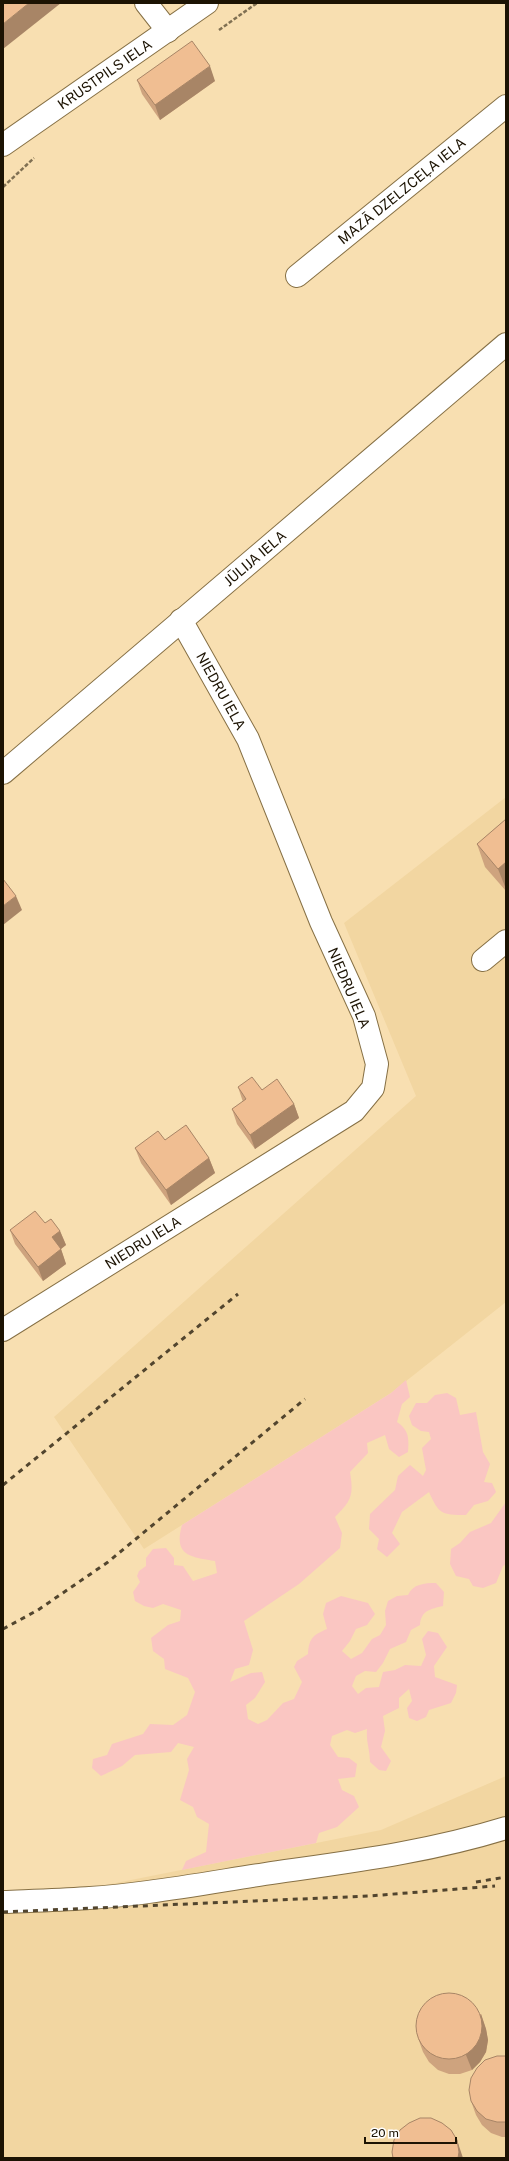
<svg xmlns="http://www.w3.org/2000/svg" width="509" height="2161" font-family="'Public Sans',sans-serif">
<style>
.built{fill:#f2d6a1}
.green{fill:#fac6c2}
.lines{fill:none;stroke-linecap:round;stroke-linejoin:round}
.minor-casing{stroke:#867045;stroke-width:24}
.path{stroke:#807052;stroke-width:2.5;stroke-dasharray:4 2;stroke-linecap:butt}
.minor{stroke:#fff;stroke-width:22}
.rail{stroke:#52452e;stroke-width:3;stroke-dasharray:5 5;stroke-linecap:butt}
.wall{fill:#cea37e}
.shaded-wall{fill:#a88566}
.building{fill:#f0be92;stroke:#a88566}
.labels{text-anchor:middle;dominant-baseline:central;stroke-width:3;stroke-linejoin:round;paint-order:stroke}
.street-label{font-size:14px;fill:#1c1303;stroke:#fff}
</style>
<rect width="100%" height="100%" fill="#f8dfb1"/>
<g class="built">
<polygon points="506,797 506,1302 391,1393 144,1549 54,1417 416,1096 344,923"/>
<polygon points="506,1776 506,2158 3,2158 3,1895 76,1891 381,1830"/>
</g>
<g class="green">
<path d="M406,1380l4,17 -8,7 -5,18c12,8 12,16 11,30l-9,5 -10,-8 -4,-14 -18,8 1,10 -18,19c4,24 1,29 -15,45l7,16 -2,15 -41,36 -55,37 9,29 -4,15 -14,4 -5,13 21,-9 11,-1 3,10 -10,16 -9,7 2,14 10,5 9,-4 16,-17 11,-4 8,-17 -8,-15 3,-6 11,-7c1,-16 5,-19 19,-25l-4,-15 3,-11 15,-7 27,7 7,11 -8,11 -11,4 -6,12 -8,10 9,8 11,-6 10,-14 8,-4 6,-10 -1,-14 3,-10 9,-5 11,-1c5,-11 16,-12 28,-12l8,9 -1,14c-12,3 -22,4 -23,19l-9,5 -5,12 -16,7 -7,14 -7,9 -11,-1 -9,5 -4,10 6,8 8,-6 13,-1 4,-15 12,-2 10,-5 16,1 5,-11 -4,-16 6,-8 10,2 9,14 -13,19 1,11 22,8 -1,8 -5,10 -22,7 -3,7 -9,4 -8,-3 -2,-10 5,-7 -3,-12 -10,9v10l-16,8 2,15 -4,16 10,14 -5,10 -7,-1 -9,-8c0,-13 -4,-19 -3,-33l-12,4 -8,-3 -15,6 -2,9 8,12 11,1 8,6 -2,13 -17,2 4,11 12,6 5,11 -22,20 -18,6 -3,10 -134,27 4,-9 20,-9 3,-28 -12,-7 -4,-10 -13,-7 9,-30 -2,-11 7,-12 -16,-4 -7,9 -36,3 -13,11 -21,10 -9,-8 1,-9 14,-4 5,-11 31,-10 7,-10 23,1 14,-10 8,-23 -7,-14 -23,-9 -1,-10 -11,-8 -2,-13 17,-13 12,-4 1,-11 -18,-6 -10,4 -9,-2 -9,-5 -2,-9 7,-10 -3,-6 2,-5 7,-5v-8l7,-9 13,-1 8,10v7l9,1 10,15 24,-8 -2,-12c-24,-4 -42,-5 -33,-36l209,-132z"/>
<path d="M447,1393l9,5 4,17 16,-3 7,40 7,12 -6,18 8,1 4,9 -8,9 -14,4 -8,10c-25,0 -27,-1 -37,-23l-27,20 -10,21 8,11 -13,13 -10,-8 2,-10 -10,-10 1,-15 25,-24 3,-14 12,-11 13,11 3,-6 -4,-22 9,-9 -2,-7 -8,-1 -9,-6 -3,-9 7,-13h11l8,-8z"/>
<polygon points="506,1502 506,1564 503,1566 496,1583 483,1588 473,1586 469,1579 456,1576 450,1564 451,1549 460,1543 470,1532 491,1523"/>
</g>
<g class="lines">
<defs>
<g id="minor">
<polyline points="146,3 168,31"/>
<path id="s1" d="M3,145l204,-142"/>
<path id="s2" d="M297,276l209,-170"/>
<path id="s3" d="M3,773l503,-429"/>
<polyline points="483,960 506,941"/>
<path id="s4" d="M3,1330l351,-219 19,-23 4,-24 -13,-48 -43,-94 -73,-183 -67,-119"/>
<path d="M3,1902c48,-2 97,-3 145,-10 39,-5 78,-12 117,-18 83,-12 160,-21 241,-46"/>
</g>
</defs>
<use href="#minor" class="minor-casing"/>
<g class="path">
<polyline points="219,30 257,3"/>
<polyline points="3,187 34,158"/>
</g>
<use href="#minor" class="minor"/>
<g class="rail">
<polyline points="3,1485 238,1294"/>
<polyline points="3,1629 38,1610 108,1562 305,1399"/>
<polyline points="476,1882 506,1877"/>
<polyline points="3,1912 369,1896 495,1886"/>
</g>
</g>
<g class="wall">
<polygon points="137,80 215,81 160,120 142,94"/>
<polygon points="506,819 506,891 485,867 477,844"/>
<polygon points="238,1087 262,1090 294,1104 299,1118 255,1149 237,1124 232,1109 243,1102"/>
<polygon points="165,1140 209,1158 215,1173 171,1205 141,1163 135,1148"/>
<polygon points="45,1223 60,1231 66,1245 61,1249 66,1264 43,1281 15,1244 10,1230"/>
<polygon points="481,2014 486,2029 488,2040 486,2052 480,2062 472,2070 460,2074 449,2074 438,2070 429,2062 423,2052 418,2038"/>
<polygon points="506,2056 506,2137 502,2137 491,2133 482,2125 476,2115 471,2101"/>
</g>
<g class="shaded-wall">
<polygon points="29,3 61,3 3,49 3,24"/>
<polygon points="210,66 215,81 160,120 155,105"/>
<polygon points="506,862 506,889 498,869"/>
<polygon points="16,896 22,910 3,925 3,906"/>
<polygon points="294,1104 299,1118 255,1149 250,1135"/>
<polygon points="209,1158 215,1173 171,1205 166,1190"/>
<polygon points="60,1231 66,1245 57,1252 52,1237"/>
<polygon points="61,1249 66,1264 43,1281 38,1267"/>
<polygon points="481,2014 486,2029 488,2040 486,2052 480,2062 472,2070 466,2055"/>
<polygon points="457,2140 463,2158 458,2158"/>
</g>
<g class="building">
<polygon points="3,3 29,3 3,24"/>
<polygon points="192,41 210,66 155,105 137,80"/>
<polygon points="506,819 506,862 498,869 477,844"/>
<polygon points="3,879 16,896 3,906"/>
<polygon points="252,1077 262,1090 277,1079 294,1104 250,1135 232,1109 246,1099 238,1087"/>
<polygon points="186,1125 209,1158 166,1190 135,1148 158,1131 165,1140"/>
<polygon points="35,1211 45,1223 51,1219 60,1231 52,1237 61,1249 38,1267 10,1230"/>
<circle cx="449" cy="2026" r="33"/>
<polygon points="497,2056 506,2056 506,2122 497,2122 486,2119 477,2111 471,2101 469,2090 471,2078 477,2068 485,2060"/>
<polygon points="420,2118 431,2118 442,2123 451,2130 457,2140 459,2152 458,2158 393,2158 392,2152 394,2140 400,2130 409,2123"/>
</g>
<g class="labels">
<g class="street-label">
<text stroke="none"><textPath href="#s1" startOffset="124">KRUSTPILS IELA</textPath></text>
<text stroke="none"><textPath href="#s2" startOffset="135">MAZĀ DZELZCEĻA IELA</textPath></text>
<text stroke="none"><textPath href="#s3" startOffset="331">JŪLIJA IELA</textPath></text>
<text transform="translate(221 691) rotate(61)">NIEDRU IELA</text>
<text transform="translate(349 988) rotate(67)">NIEDRU IELA</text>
<text stroke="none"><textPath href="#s4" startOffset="165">NIEDRU IELA</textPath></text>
</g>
</g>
<rect width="509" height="2161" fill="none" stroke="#1c1303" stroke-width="8"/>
<path d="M365 2137v6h91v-6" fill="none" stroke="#1c1303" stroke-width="2"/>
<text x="371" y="2137" font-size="12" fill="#1c1303" stroke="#ffffff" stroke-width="3" paint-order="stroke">20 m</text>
</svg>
